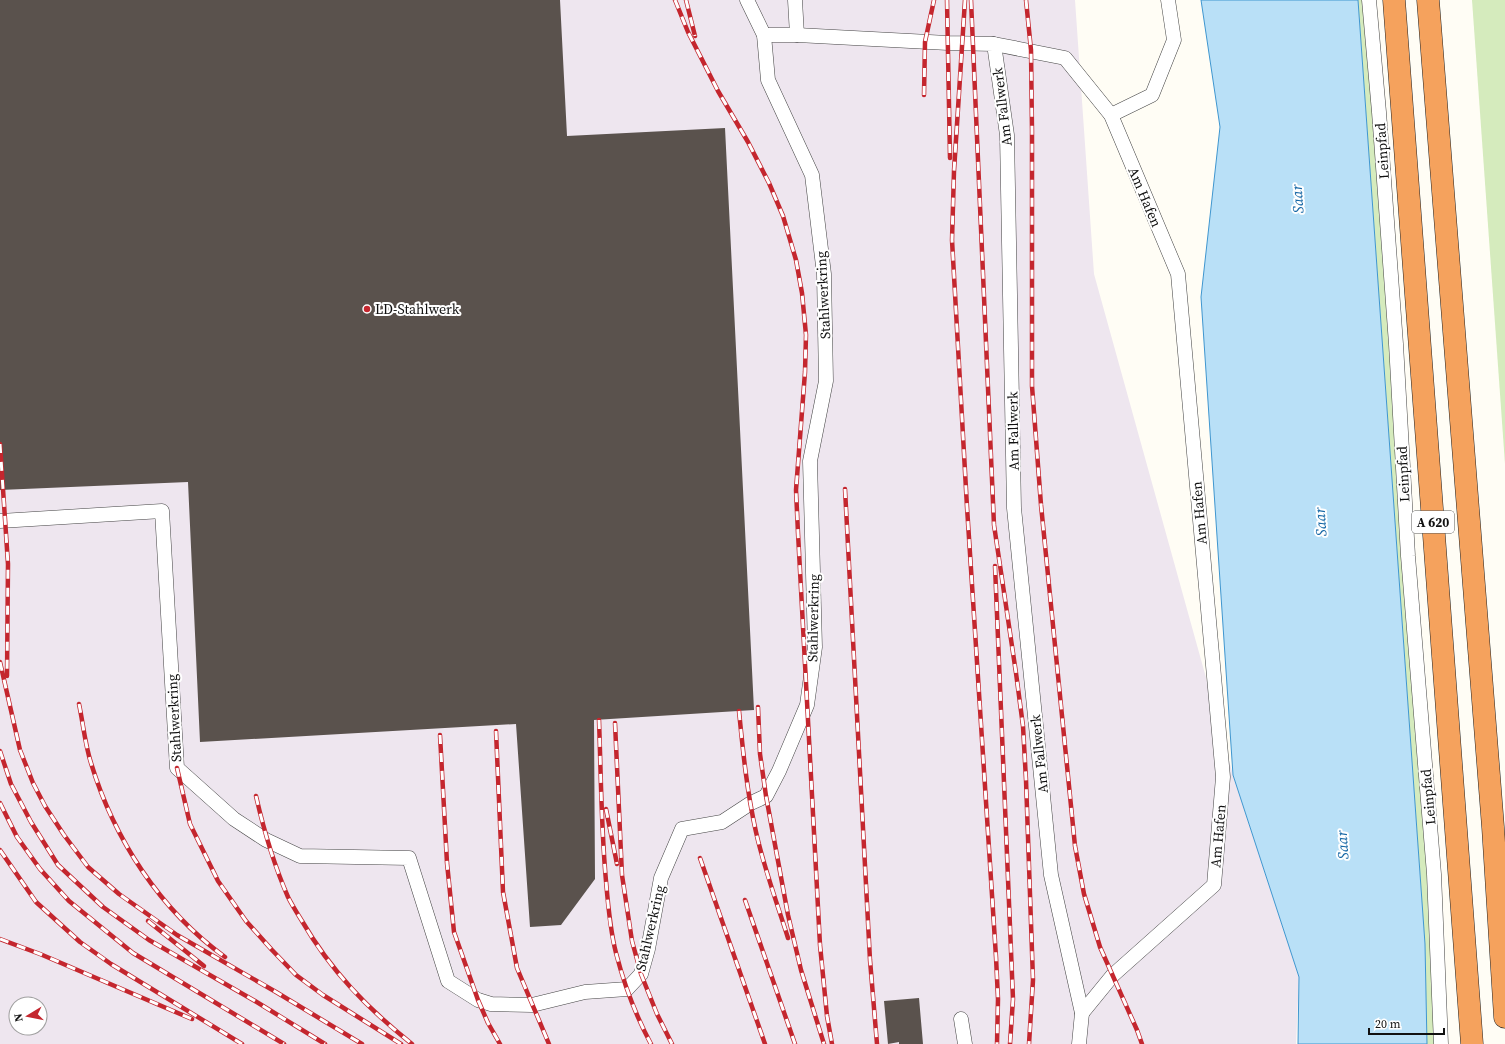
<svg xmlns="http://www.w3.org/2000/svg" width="1505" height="1044" font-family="'Source Serif 4',serif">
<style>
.industrial{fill:#eee6ef;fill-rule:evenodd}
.green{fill:#d5ebbd}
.water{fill:#b9e0f7;stroke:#3f96cf}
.building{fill:#5a524d}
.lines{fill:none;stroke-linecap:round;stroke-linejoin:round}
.lane-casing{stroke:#444;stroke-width:15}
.highway-casing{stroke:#222;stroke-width:23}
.lane{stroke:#fff;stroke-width:14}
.highway{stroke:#f5a25d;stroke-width:22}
.rail-casing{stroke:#c4262e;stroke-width:4.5}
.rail{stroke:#fff;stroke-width:3;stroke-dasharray:9;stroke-linecap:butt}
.poi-dot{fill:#c4262e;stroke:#fff;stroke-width:1.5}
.labels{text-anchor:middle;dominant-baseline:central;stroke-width:4;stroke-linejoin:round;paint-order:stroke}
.shield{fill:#fff;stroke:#585858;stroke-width:1}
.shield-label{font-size:13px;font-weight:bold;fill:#111}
.street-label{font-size:14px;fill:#111;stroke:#fff}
.poi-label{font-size:14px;fill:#111;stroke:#fff;text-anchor:start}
.water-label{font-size:15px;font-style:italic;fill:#1768a6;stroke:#fff}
</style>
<rect width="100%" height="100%" fill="#fffdf5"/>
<path class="industrial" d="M0,0h1075l19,274 139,501 66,202 -3,67h-1296zM16,1004h24v24h-24z"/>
<g class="green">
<polygon points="1358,0 1370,0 1444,1044 1427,1044 1425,944"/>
<polygon points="1472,0 1505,0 1505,464"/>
</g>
<polygon class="water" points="1201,0 1358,0 1425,944 1427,1044 1298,1044 1299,977 1233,775 1201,297 1220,127"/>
<g class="building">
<polygon points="0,0 560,0 567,136 725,128 754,710 594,720 595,879 561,925 530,927 516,724 200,742 188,482 0,490"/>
<polygon points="919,998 923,1044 899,1044 899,1042 888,1044 884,1001"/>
</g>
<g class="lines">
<defs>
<g id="lane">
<polyline points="795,0 797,35"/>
<polyline points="1369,0 1379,112 1396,344 1408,556 1434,874 1441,1044"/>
<polyline points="764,35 797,35 948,43 994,44 1007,135 1014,508 1051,875 1082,1013 1079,1044"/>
<polyline points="994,44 1065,58 1111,115 1178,274 1223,777 1214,885 1113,975 1082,1013"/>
<polyline points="1111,115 1152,95 1174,40 1168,0"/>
<polyline points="0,521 162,511 177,768 234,819 266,840 300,856 409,858 448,981 478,1000 491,1004 532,1005 585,992 627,989 641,974 648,949 661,878 682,829 722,822 751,803 766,796 779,771 807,705 815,647 810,461 826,381 824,274 812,175 768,80 764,35 747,0"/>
<polyline points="961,1019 965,1044"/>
</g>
<g id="highway">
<polyline points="1394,0 1472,1044"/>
<polyline points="1428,0 1493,827 1505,1017"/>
</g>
</defs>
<use href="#lane" class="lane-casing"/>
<use href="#highway" class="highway-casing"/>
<use href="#lane" class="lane"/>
<use href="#highway" class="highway"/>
<defs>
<g id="rail">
<polyline points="675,0 688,32 718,91 748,142 769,183 783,216 796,260 802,293 806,335 805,372 796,490 798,533 820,945 827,1016 832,1044"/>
<polyline points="686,0 695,36"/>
<polyline points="947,0 950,158"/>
<polyline points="965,0 954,171 952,240 967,507 996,957 998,999 997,1044"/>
<polyline points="971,0 994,525 1016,673 1023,726 1026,780 1033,980 1029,1044"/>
<polyline points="1026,0 1031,50 1032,131 1032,386 1041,505 1075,846 1084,894 1100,947 1137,1030 1142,1044"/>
<polyline points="924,95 925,42 934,0"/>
<polyline points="0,444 8,564 7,676"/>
<polyline points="845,489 870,960 877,1044"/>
<polyline points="995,566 1013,999 1010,1044"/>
<polyline points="0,662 20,750 33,783 45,806 64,835 88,867 119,894 177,935 276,992 362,1044"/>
<path d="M79,704c4,19 6,40 12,59 23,76 69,147 134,194"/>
<polyline points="758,707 760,754 766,796 788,915 801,970 824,1044"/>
<path d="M739,711c4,41 8,81 17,121 8,36 21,71 32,106"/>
<path d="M599,720c2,53 2,107 7,161 2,24 4,49 10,72 8,31 20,63 35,91"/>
<polyline points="615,723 622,875 632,941 641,974 657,1014 672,1044"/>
<polyline points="496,731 503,892 517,968 549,1044"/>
<polyline points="440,735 447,863 454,932 478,1000 488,1023 500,1044"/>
<polyline points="0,751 11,784 31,822 58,865 103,907 149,940 255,1001 325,1044"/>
<polyline points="177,768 190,824 218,881 246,921 272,950 296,975 323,995 401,1044"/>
<path d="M256,796c8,35 18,69 32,101 4,8 9,16 14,24 29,50 65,87 110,123"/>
<polyline points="0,803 17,837 40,869 69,901 133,953 284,1044"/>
<polyline points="606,809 617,864"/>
<polyline points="0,850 36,902 80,942 111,964 242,1044"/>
<polyline points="700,858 765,1044"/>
<polyline points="745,900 795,1044"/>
<polyline points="148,921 204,966"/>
<polyline points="0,939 40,954 192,1019"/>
</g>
</defs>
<use href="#rail" class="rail-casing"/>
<use href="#rail" class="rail"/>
</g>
<circle class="poi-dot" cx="367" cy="309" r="4"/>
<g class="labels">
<rect class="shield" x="1412" y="511" width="42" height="22" rx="3"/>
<g class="shield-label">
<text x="1433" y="522">A 620</text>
</g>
<g class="street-label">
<text transform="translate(1002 107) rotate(-97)">Am Fallwerk</text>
<text transform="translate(1382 151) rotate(-94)">Leinpfad</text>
<text transform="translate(1145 197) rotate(67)">Am Hafen</text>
<text transform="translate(823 295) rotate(-93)">Stahlwerkring</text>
<text transform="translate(1013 431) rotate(-91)">Am Fallwerk</text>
<text transform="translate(1403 474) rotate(-93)">Leinpfad</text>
<text transform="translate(1199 513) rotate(-95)">Am Hafen</text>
<text transform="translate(813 618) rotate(-89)">Stahlwerkring</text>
<text transform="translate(174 718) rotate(-93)">Stahlwerkring</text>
<text transform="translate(1039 754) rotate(-96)">Am Fallwerk</text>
<text transform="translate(1428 797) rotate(-95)">Leinpfad</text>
<text transform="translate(1218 836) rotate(-85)">Am Hafen</text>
<text transform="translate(650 928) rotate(-77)">Stahlwerkring</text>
</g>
<g class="poi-label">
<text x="375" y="309">LD-Stahlwerk</text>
</g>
<g class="water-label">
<text transform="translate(1297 199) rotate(-94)">Saar</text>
<text transform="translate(1320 522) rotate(-94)">Saar</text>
<text transform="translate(1342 845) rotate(-94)">Saar</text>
</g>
</g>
<g transform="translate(28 1016) rotate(260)"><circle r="19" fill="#ffffff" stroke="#a0a0a0"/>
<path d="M0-3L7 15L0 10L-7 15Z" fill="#c4262e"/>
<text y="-6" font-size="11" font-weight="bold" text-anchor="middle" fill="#111111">N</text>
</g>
<path d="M1369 1028v6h75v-6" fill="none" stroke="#111111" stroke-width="2"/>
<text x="1375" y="1028" font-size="12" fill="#111111" stroke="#ffffff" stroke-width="3" paint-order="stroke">20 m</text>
</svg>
